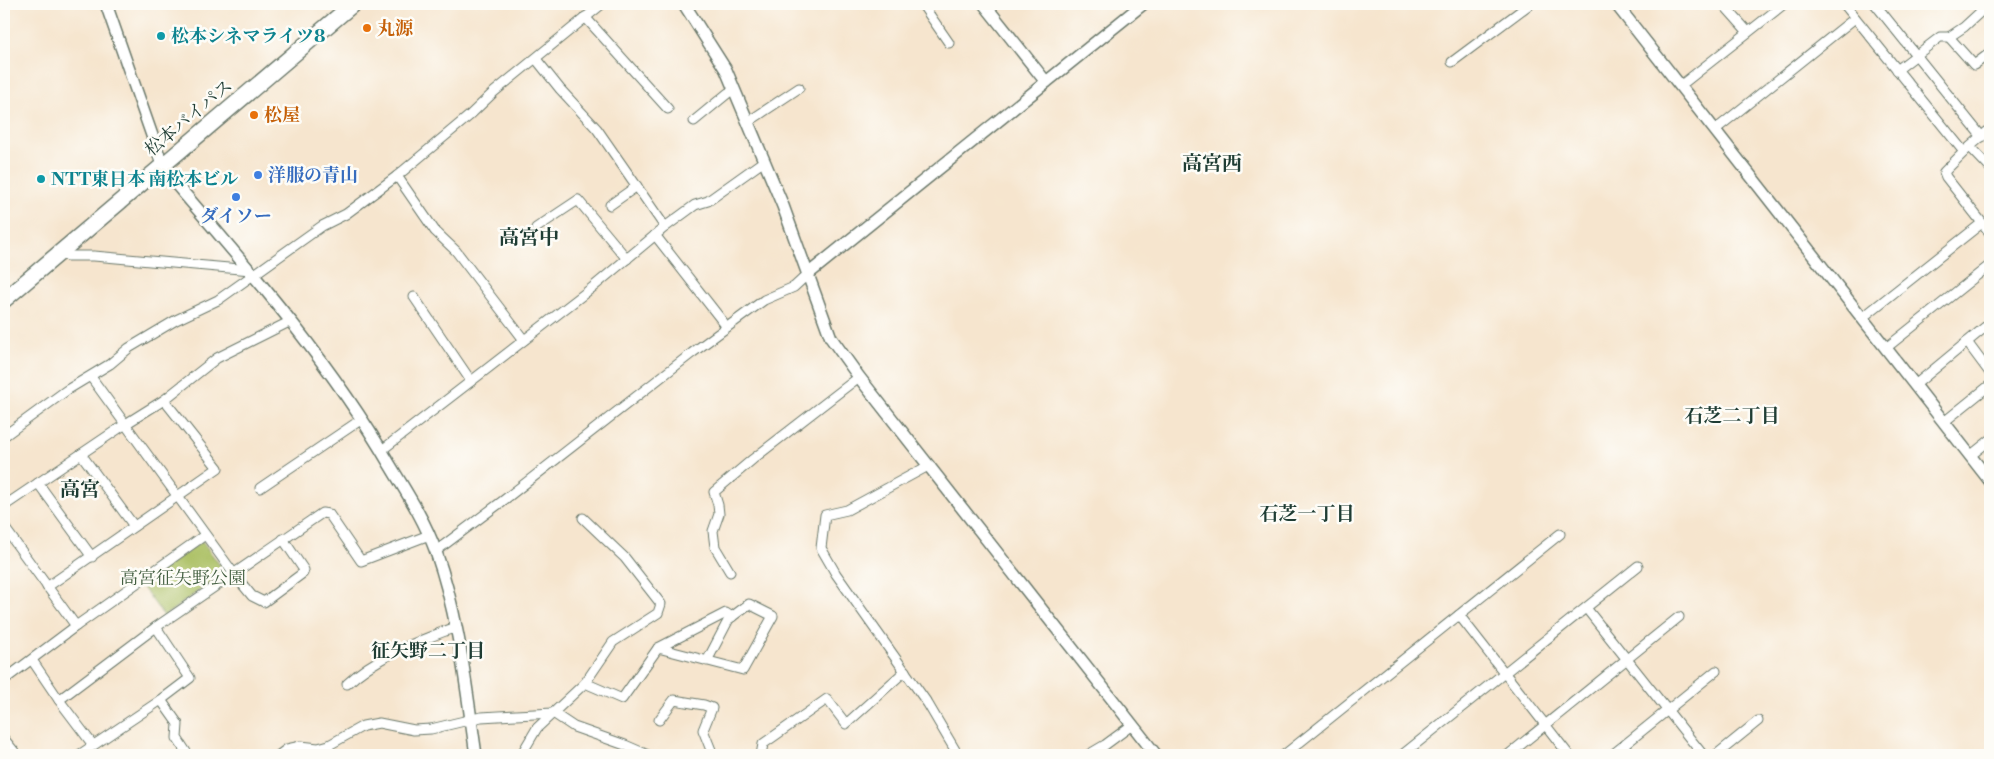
<svg xmlns="http://www.w3.org/2000/svg" width="1994" height="759" font-family="'Libre Bodoni','Noto Serif JP',serif">
<style>
.green{fill:#abc064;stroke:#657e4c}
.lines{fill:none;stroke-linecap:round;stroke-linejoin:round}
.minor-casing{stroke:#6a786a;stroke-width:11}
.tertiary-casing{stroke:#6a786a;stroke-width:14}
.trunk-casing{stroke:#6a786a;stroke-width:18}
.minor{stroke:#fff;stroke-width:9}
.tertiary{stroke:#fff;stroke-width:11}
.trunk{stroke:#fff;stroke-width:15}
.food-dot{fill:#e8710a;stroke:#fdfcf7;stroke-width:2}
.culture-dot{fill:#0f9aa8;stroke:#fdfcf7;stroke-width:2}
.shop-dot{fill:#3f7fe0;stroke:#fdfcf7;stroke-width:2}
.labels{text-anchor:middle;dominant-baseline:central;stroke-width:5;stroke-linejoin:round;paint-order:stroke}
.food-label{font-size:18px;font-weight:bold;fill:#c56008;stroke:#fdfcf7;text-anchor:start}
.culture-label{font-size:18px;font-weight:bold;fill:#0d838f;stroke:#fdfcf7;text-anchor:start}
.street-label{font-size:18px;fill:#1f3d34;stroke:#fdfcf7}
.shop-label{font-size:18px;font-weight:bold;fill:#366cbe;stroke:#fdfcf7;text-anchor:start}
.park-label{font-size:18px;fill:#425e40;stroke:#fdfcf7}
.neighbourhood-label{font-size:19px;font-weight:bold;fill:#1f3d34;stroke:#fdfcf7}
.quarter-label{font-size:20px;font-weight:bold;fill:#1f3d34;stroke:#fdfcf7}
</style>
<rect width="100%" height="100%" fill="#fdfcf7"/>
<filter id="ink" filterUnits="userSpaceOnUse"><feTurbulence type="fractalNoise" baseFrequency=".02" numOctaves="2"/><feDisplacementMap in="SourceGraphic" scale="10" xChannelSelector="R" yChannelSelector="G"/><feConvolveMatrix kernelMatrix="1 2 1 2 8 2 1 2 1" color-interpolation-filters="sRGB"/></filter>
<filter id="wash" filterUnits="userSpaceOnUse"><feTurbulence type="fractalNoise" baseFrequency=".0096" numOctaves="4" result="noise"/><feDisplacementMap in="SourceGraphic" scale="20" xChannelSelector="R" yChannelSelector="G"/><feGaussianBlur stdDeviation="1.12" result="paint"/><feColorMatrix in="noise" values="0 0 0 0 0 0 0 0 0 0 0 0 0 0 0 0 0 1.4 0 .05"/><feComposite in="paint" operator="in"/></filter>
<g filter="url(#wash)">
<rect width="100%" height="100%" fill="#f6e5ce"/>
<polygon class="green" points="202,541 225,572 164,616 141,585"/>
</g>
<g filter="url(#ink)">
<g class="lines">
<defs>
<g id="minor">
<polyline points="922,4 949,43"/>
<polyline points="1723,4 1748,32"/>
<polyline points="1844,4 1964,152"/>
<polyline points="1875,4 1982,137"/>
<polyline points="585,17 668,109"/>
<polyline points="1949,37 1974,65 1990,53"/>
<polyline points="536,59 560,89 597,129 665,227"/>
<polyline points="1452,62 1530,4"/>
<polyline points="1897,70 1940,37 1949,37 1964,27 1989,4"/>
<polyline points="1680,86 1784,4"/>
<polyline points="694,121 728,93"/>
<polyline points="748,122 799,88"/>
<polyline points="1990,129 1964,152 1944,172 1946,177 1990,233"/>
<polyline points="1715,130 1855,18"/>
<polyline points="1970,147 1990,168"/>
<polyline points="397,176 435,231 456,251 524,340"/>
<polyline points="610,205 637,186"/>
<polyline points="536,228 578,200 627,259"/>
<polyline points="655,235 727,327"/>
<polyline points="59,253 68,256 94,256 251,270"/>
<polyline points="414,297 471,381"/>
<polyline points="1862,318 1982,223"/>
<polyline points="1967,342 1990,373"/>
<polyline points="1886,348 1990,265"/>
<polyline points="91,377 234,574 252,596 264,602 303,573 304,570 283,539"/>
<polyline points="1915,385 1990,323"/>
<polyline points="1944,422 1990,385"/>
<polyline points="4,436 67,390 110,364 129,348 176,320 218,300 322,226 346,214 397,176 469,116 494,92 602,4"/>
<polyline points="382,450 593,287 665,227 695,205 708,201 764,161"/>
<polyline points="81,454 134,526"/>
<polyline points="1970,456 1990,440"/>
<polyline points="930,465 847,510 825,515 821,548 836,574 928,704 958,755"/>
<polyline points="38,483 92,557"/>
<polyline points="260,488 362,419"/>
<polyline points="4,506 124,425 164,400 217,358 291,321"/>
<polyline points="4,527 76,626"/>
<polyline points="436,551 504,500 692,353 764,300 794,287 808,274"/>
<polyline points="730,572 715,547 713,531 719,514 718,505 714,492 753,459 859,377"/>
<polyline points="47,587 218,468 164,400"/>
<polyline points="1586,608 1703,755"/>
<polyline points="1459,615 1569,755"/>
<polyline points="658,648 726,613 732,617"/>
<polyline points="32,660 59,700"/>
<polyline points="4,680 76,626 205,535"/>
<polyline points="585,683 622,699 658,648 743,670 773,616 749,604 729,619 707,661"/>
<path d="M347,684c29,-28 72,-43 109,-57"/>
<polyline points="161,700 178,724 177,738 188,755"/>
<polyline points="659,720 674,700 704,705 712,708 703,730 713,755"/>
<polyline points="4,739 17,755"/>
<polyline points="93,745 59,700 156,627 322,513 329,514 361,561 429,535"/>
<polyline points="79,755 161,700 190,678 156,627"/>
<polyline points="279,755 287,749 301,746 318,748 329,745 363,726 379,723 414,730 431,729 481,717 553,713 574,727 625,745 648,755"/>
<polyline points="521,755 537,728 585,683 613,642 658,613 661,604 625,558 583,518"/>
<polyline points="761,755 763,744 827,699 846,724 905,671"/>
<polyline points="1088,755 1105,745 1132,725"/>
<polyline points="1284,755 1560,534"/>
<polyline points="1402,755 1638,566"/>
<polyline points="1508,755 1679,617"/>
<polyline points="1612,755 1716,671"/>
<polyline points="1716,755 1758,721"/>
</g>
<g id="tertiary">
<path d="M106,4l56,160 8,13c79,92 159,183 220,288 17,28 35,56 46,87 23,65 30,135 40,203"/>
<polyline points="684,4 726,70 783,206 831,338 859,377 1156,755"/>
<polyline points="984,4 1046,82"/>
<polyline points="1616,4 1990,481"/>
<polyline points="808,274 1143,4"/>
</g>
<polyline id="trunk" points="4,300 353,4"/>
</defs>
<use href="#minor" class="minor-casing"/>
<use href="#tertiary" class="tertiary-casing"/>
<use href="#trunk" class="trunk-casing"/>
<use href="#minor" class="minor"/>
<use href="#tertiary" class="tertiary"/>
<use href="#trunk" class="trunk"/>
</g>
</g>
<g class="food-dot">
<circle cx="367" cy="28" r="5"/>
<circle cx="254" cy="115" r="5"/>
</g>
<g class="culture-dot">
<circle cx="161" cy="36" r="5"/>
<circle cx="41" cy="179" r="5"/>
</g>
<g class="shop-dot">
<circle cx="258" cy="175" r="5"/>
<circle cx="236" cy="197" r="5"/>
</g>
<g class="labels">
<g class="food-label">
<text x="377" y="28">丸源</text>
<text x="264" y="115">松屋</text>
</g>
<g class="culture-label">
<text x="171" y="36">松本シネマライツ8</text>
<text x="51" y="179">NTT東日本 南松本ビル</text>
</g>
<g class="street-label">
<text transform="translate(189 118) rotate(-40)">松本バイパス</text>
</g>
<g class="shop-label">
<text x="268" y="175">洋服の青山</text>
<text x="236" y="216" text-anchor="middle">ダイソー</text>
</g>
<g class="park-label">
<text x="183" y="578">高宮征矢野公園</text>
</g>
<g class="neighbourhood-label">
<text x="1732" y="416">石芝二丁目</text>
<text x="1307" y="514">石芝一丁目</text>
<text x="428" y="651">征矢野二丁目</text>
</g>
<g class="quarter-label">
<text x="1212" y="164">高宮西</text>
<text x="529" y="238">高宮中</text>
<text x="80" y="490">高宮</text>
</g>
</g>
<rect width="1994" height="759" fill="none" stroke="#fdfcf7" stroke-width="20"/>
</svg>
